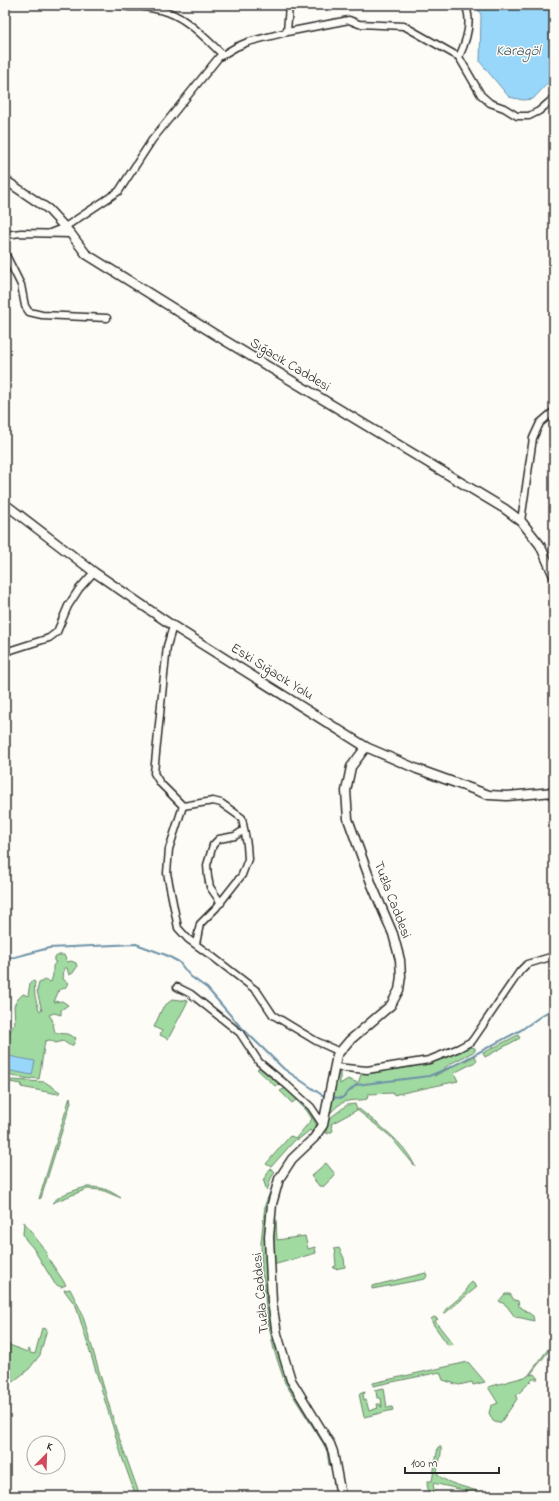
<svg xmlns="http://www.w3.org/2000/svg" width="559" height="1501" font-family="'Indie Flower',sans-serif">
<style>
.green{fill:#a1daa0;stroke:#668266}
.water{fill:#99d7fa;stroke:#6d92a7}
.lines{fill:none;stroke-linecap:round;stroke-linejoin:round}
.stream{stroke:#6d92a7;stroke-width:2}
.street-casing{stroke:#2b2b2b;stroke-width:9}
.secondary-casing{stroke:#2b2b2b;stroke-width:11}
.street{stroke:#fdfcf7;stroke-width:6}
.secondary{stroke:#fdfcf7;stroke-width:8}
.labels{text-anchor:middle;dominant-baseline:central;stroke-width:3;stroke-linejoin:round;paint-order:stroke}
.street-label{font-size:14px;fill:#2b2b2b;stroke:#fdfcf7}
.water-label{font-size:15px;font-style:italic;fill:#46565f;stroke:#fdfcf7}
</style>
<rect width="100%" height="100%" fill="#fdfcf7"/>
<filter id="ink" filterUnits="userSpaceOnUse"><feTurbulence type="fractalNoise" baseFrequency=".025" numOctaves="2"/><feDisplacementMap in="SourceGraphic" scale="8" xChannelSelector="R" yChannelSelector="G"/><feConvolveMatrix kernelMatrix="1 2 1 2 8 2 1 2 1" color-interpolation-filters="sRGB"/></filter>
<g filter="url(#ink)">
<g class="green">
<path d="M59,955h5l3,7 4,-1 5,2 1,4 -4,6 -4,2 -2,-7h-3l-1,11 5,4 -3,5 -6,2 -5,12 8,-1 6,4 -7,5v5l-7,-2 -5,2 3,4 3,14 12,1 9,4 -3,7h-4l-6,-4 -7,2 -6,-3 -5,1 -6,38 -7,-1 -1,1 -26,-4v-25h2v-13l8,-14 -1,-17 3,-6 6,-6 5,2 2,-13 3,-2 2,1c-2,11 1,18 4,28l3,1 -5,-20 2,-8 6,-3 6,2 2,-7v-9l3,-4 -2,-1v-3z"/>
<polygon points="173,999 188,1001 168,1039 160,1035 162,1031 154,1027 163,1007"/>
<polygon points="518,1035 520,1038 485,1057 483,1053"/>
<path d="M471,1047l4,1v3l-25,13 -16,12 41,-20 2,5 -23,12 4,8 -65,14v-2l-25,1 -1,5c-7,2 -18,0 -25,4 -6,3 -9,9 -15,12l7,-37 6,-6v12l8,-5 10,4 4,-11 37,-3 25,-5z"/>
<polygon points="261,1067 281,1083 275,1086 257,1069"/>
<polygon points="11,1080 45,1082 60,1092 58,1094 21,1087 22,1084 9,1082"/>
<polygon points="286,1088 308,1108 318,1128 314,1135 310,1130 299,1139 295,1140 271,1167 266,1164 290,1136 296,1138 312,1119 307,1111 296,1100 292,1103 280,1091"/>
<polygon points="70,1097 71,1102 41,1198 39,1199"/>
<path d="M355,1104l2,6 2,-1c20,16 45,33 56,57l-25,-30 -33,-26 -26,14 2,7 -6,3 -2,-7 1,-6 21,-16z"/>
<polygon points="326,1163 335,1174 334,1176 323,1187 321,1185 320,1187 311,1176"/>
<polygon points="270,1168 275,1172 271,1178 267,1191 263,1179 265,1179"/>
<path d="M86,1187c17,0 21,2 35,11l-19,-8 -15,-1 -35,14c10,-10 21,-12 34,-16z"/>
<polygon points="270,1192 272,1193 266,1248 267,1298 275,1345 288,1383 291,1386 330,1450 332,1464 329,1465 327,1451 323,1443 285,1383 274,1350 266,1311 264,1281 262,1274 261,1243 265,1205"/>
<polygon points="272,1219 276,1219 277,1240 305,1236 308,1249 315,1247 316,1253 273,1265 274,1228"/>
<polygon points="24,1222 47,1253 46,1255 66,1285 61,1287 55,1284 33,1248 26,1240 23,1234"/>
<polygon points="339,1248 344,1258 345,1267 335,1269 333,1267 336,1266 335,1254 336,1251 334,1249"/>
<polygon points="426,1273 427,1276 425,1279 372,1289 372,1286"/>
<polygon points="472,1282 477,1287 444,1314 445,1310 466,1292 467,1287"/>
<polygon points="70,1289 82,1313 116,1429 140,1496 136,1496 123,1460 76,1306 64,1290"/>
<polygon points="505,1294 510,1294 514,1300 518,1301 519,1306 533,1316 534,1321 522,1318 515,1317 506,1305 499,1301"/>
<polygon points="434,1317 438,1319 435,1321 453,1344 448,1345 433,1324 431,1319"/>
<polygon points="42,1328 47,1329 40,1355 29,1369 5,1388 5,1348 7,1344 27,1352 28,1349 30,1350 30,1353 35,1354"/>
<polygon points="554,1341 554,1344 530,1375 534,1374 538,1379 533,1379 516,1396 517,1399 501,1422 497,1423 493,1421 489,1413 491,1406 498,1403 488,1387 528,1376"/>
<polygon points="468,1362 485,1382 473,1385 472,1382 459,1385 443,1380 440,1372 373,1386 373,1383"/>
<polygon points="384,1388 387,1408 392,1407 393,1410 364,1417 359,1394 365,1392 365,1393 363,1394 364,1400 366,1400 369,1411 378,1408 377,1404 380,1404 381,1407 382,1407 381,1398 377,1398 376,1391 374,1390"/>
<path d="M438,1447h3c1,10 -3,16 -4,25 0,9 32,16 40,19l1,1 -1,3 -18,-6 -26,-6 2,13h-5l-3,-11 1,-4h4z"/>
</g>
<g class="water">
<polygon points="476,5 554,5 554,81 548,83 533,99 523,100 509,97 480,62 481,15"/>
<polygon points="8,1056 35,1061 32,1075 6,1070"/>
</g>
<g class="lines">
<g class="stream">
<polyline points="5,958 15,957 49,948 136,944 166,955 179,962 190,976 207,988 238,1024 284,1069 322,1095 326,1096"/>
<polyline points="331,1097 342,1098 356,1085 429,1076 451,1067 521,1030 544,1014 554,1008"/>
</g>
<defs>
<g id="street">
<path d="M119,5c8,3 14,2 22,2 6,0 13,2 19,3 25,5 45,28 63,45"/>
<polyline points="287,32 289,5"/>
<polyline points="459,57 481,95 490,103 504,108 517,116 529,116 539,111 554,98"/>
<path d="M50,233l15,-6 54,-36 33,-51 67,-83 17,-10 12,-5 39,-10 62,-12 10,4 45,2 55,31c7,-15 14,-36 6,-52"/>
<polyline points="5,235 21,233 71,234"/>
<polyline points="5,253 21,285 25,306 29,312 42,315 107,318"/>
<polyline points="521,521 533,438 540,423 554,411"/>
<polyline points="173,626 167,646 154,773 160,783 183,806 169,849 167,873 178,928 188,939 213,957 257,991 273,1015 316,1041 340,1052"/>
<polyline points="5,652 49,638 57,632 68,606 79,589 94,572"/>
<polyline points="183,806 213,801 221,803 242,818 247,845 248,859 242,875 216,908 200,924 196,944"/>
<polyline points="221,903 210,887 208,877 207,865 213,845 219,839 235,836 244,830"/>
<polyline points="177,987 191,994 240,1033 259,1062 288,1086 311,1107 323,1125"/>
<polyline points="335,1067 367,1070 429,1060 459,1048 472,1041 520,971 527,964 554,956"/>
</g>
<g id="secondary">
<polyline points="5,180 48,209 71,234 86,254 224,340 505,509 521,521 540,545 554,576"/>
<polyline points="5,504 94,572 173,626 366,747 417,769 489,795 507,796 554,792"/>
<polyline points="341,1496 333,1452 330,1444 291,1380 277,1334 272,1302 269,1237 272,1204 279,1179 292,1159 314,1138 323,1125 337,1055 349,1041 391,1005 399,990 401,976 400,960 393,934 372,885 348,819 346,791 351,767 366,747"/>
</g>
</defs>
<use href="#street" class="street-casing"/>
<use href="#secondary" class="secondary-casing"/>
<use href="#street" class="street"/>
<use href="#secondary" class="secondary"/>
</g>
</g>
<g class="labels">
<g class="street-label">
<text transform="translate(290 365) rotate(31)">Sığacık Caddesi</text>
<text transform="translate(272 672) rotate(32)">Eski Sığacık Yolu</text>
<text transform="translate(392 900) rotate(69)">Tuzla Caddesi</text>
<text transform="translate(261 1293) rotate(-95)">Tuzla Caddesi</text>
</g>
<g class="water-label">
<text x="518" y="51">Karagöl</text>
</g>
</g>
<rect width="559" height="1501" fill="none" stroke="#fdfcf7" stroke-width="20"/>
<rect x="10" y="10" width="539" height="1481" fill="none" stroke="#2b2b2b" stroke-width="1.5" filter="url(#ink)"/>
<g transform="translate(46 1455) rotate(23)"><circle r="19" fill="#fdfcf7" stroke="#a9a8a5"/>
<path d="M0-3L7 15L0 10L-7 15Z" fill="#d1495b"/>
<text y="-6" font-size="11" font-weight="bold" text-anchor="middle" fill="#2b2b2b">K</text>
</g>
<path d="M405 1467v6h94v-6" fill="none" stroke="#2b2b2b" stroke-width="2"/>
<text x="411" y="1467" font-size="12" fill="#2b2b2b" stroke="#fdfcf7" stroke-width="3" paint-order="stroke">100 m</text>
</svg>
